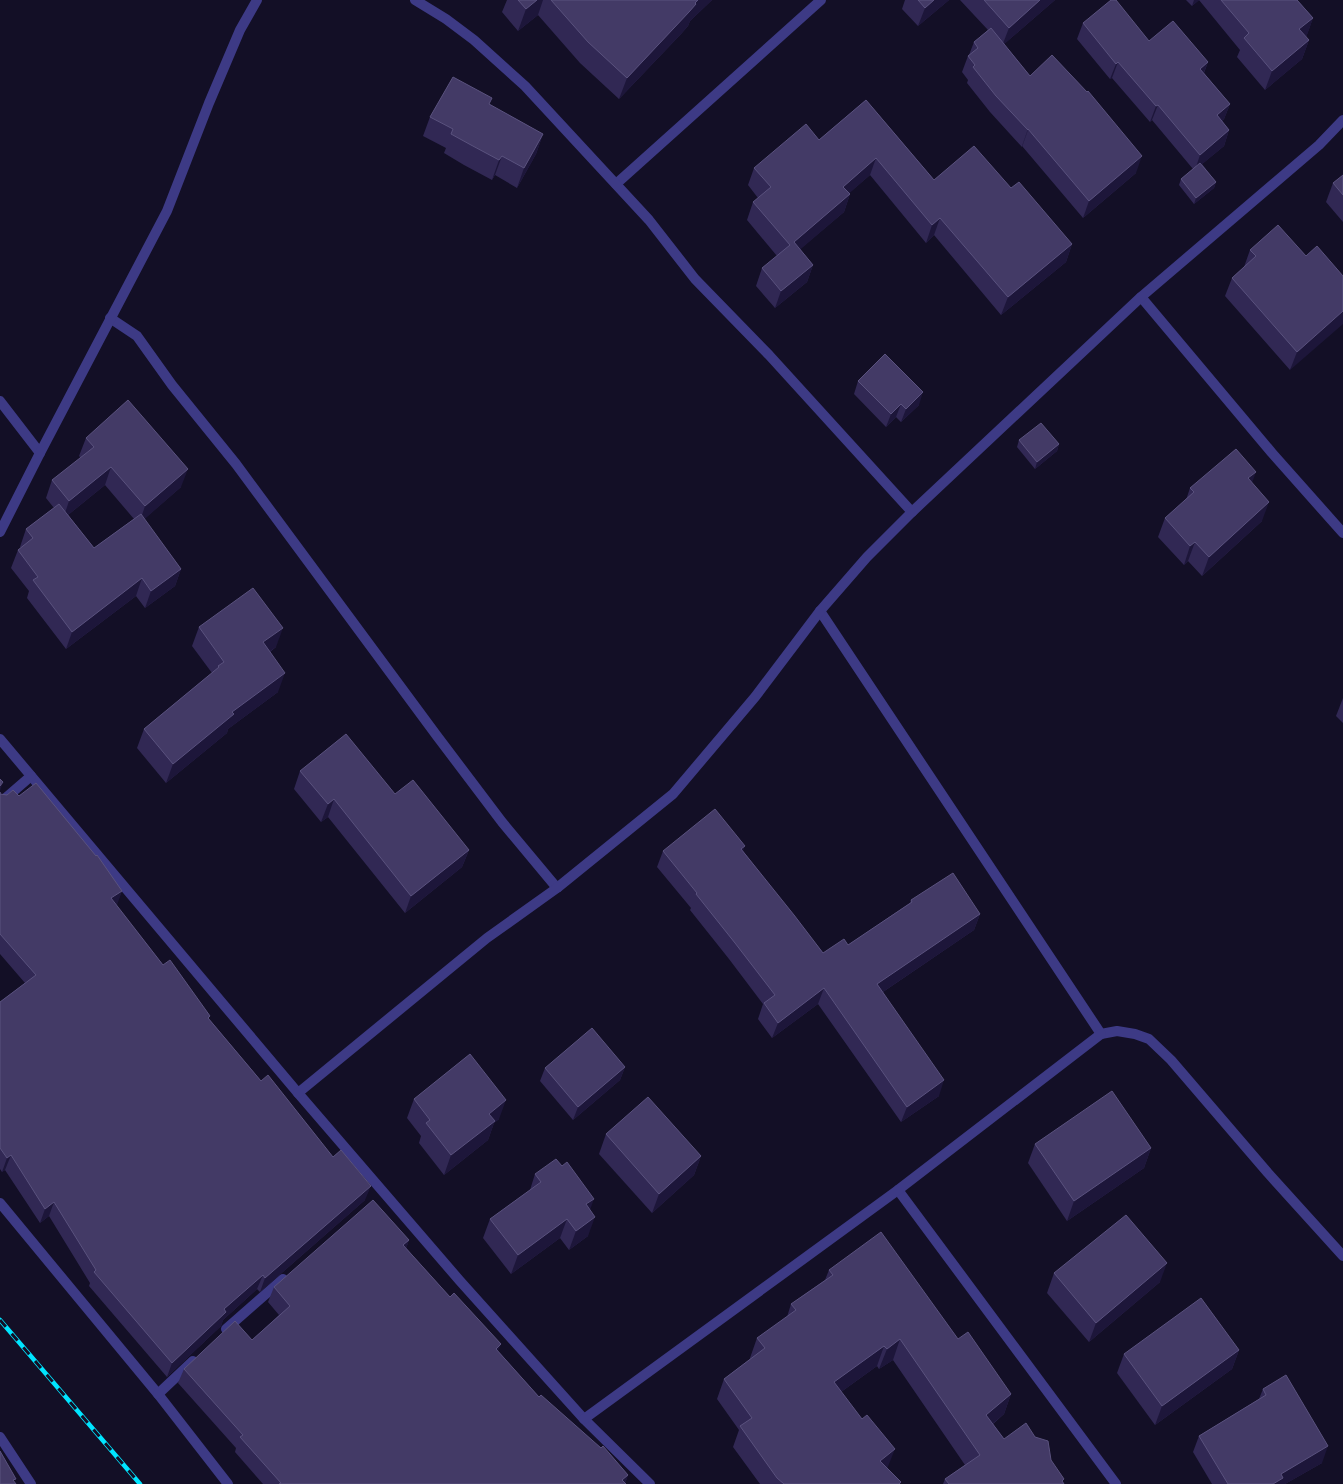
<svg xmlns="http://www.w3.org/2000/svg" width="1343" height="1484" font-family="'Asap Condensed',sans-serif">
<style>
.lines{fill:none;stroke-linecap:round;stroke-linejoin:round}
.service{stroke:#3d3a85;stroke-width:10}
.minor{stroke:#3d3a85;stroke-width:10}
.rail-casing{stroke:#00e5ff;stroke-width:4.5}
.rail{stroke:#130f26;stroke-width:3;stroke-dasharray:9;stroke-linecap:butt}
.wall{fill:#312854;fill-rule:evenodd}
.shaded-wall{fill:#1d163a}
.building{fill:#433a66;stroke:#5a527e}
</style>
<rect width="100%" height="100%" fill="#130f26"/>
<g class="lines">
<polyline class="service" points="616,184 821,0"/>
<g class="minor">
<polyline points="415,0 446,19 474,40 525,86 649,220 695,279 769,355 912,512"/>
<polyline points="1141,297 1272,453 1343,533"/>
<polyline points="110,318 137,336 172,385 236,464 437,736 502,822 557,888"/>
<polyline points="0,401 40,453"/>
<polyline points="0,532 40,453 167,211 209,103 240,30 257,0"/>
<polyline points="820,611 1101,1034 1117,1031 1135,1034 1149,1039 1171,1060 1268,1173 1343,1256"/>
<polyline points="0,739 298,1093 460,1281 584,1419 650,1484"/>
<polyline points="0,803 31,776"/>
<polyline points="298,1093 487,938 557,888 673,794 755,697 820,611 867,557 912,512 1141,297 1319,145 1343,120"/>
<polyline points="898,1190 1116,1484"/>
<polyline points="0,1203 158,1394 228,1484"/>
<polyline points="226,1329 283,1279"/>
<polyline points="158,1394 193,1361"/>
<polyline points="584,1419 898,1190 1101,1034"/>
<polyline points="0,1437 31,1484"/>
</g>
<defs>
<polyline id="rail" points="0,1320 140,1484"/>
</defs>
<use href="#rail" class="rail-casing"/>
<use href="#rail" class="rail"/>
</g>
<g class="wall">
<polygon points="507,0 712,0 690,21 688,26 681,34 619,99 580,63 538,15 518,31 502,12"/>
<polygon points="905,0 949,0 918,26 902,9"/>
<polygon points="960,0 1055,0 1004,44 1030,76 1136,173 1083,218 1022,146 1022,147 990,112 967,83 968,80 962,72 968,56 969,55 974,42 988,30"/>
<polygon points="1186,0 1297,0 1313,18 1306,37 1309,40 1302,59 1265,90 1237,57 1240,50 1199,0 1192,6"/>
<polygon points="1083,23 1149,41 1208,62 1204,73 1230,104 1224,119 1222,121 1229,130 1224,146 1202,164 1216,182 1214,188 1194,204 1179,185 1181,179 1193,169 1152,120 1150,122 1112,78 1110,79 1077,39"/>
<polygon points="866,100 934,180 1011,188 1072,244 1066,262 1001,315 934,235 926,243 870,175 849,193 850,194 844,212 800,249 813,265 807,282 775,308 756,286 762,268 777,256 747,220 753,202 758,198 748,185 754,168 819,140"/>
<polygon points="489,104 543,134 536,154 517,188 495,175 492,180 464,165 444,153 446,148 423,136 430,117"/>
<polygon points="1343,175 1343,222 1326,202 1333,183"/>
<polygon points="1250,250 1306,256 1343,276 1290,370 1225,296 1232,278 1244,267"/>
<polygon points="858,381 919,405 901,422 896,417 886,427 854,394"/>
<path d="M86,438l95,49 -37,32 37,50 -6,17 -30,22 -9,-12 -70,53 -39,-51 2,-7 -18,-23 7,-18 3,-2 -1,-1 6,-18 28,-21 -8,-10 6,-18 29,-22 -2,-2zM105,485l29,34 -40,29 -26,-33z"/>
<polygon points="1019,440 1059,444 1057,451 1035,469 1017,447"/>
<polygon points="1252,483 1262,521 1202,576 1188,561 1184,565 1158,537 1165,518 1186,500 1190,488"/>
<polygon points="199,627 276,647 270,652 278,692 228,729 227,733 166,783 137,748 144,729 212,673 192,646"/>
<polygon points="1343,698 1343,723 1336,716"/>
<polygon points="300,771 395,794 469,850 462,867 405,913 328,817 321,822 294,789"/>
<polygon points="0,792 0,794 122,891 116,905 163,965 209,1019 261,1081 365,1200 260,1292 257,1289 223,1320 221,1326 167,1377 89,1286 90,1283 49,1216 40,1223 5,1170 2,1172 0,1169 0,1002 25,983 0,954"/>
<polygon points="663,851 743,851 823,953 848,945 910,903 911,900 980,914 974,930 883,992 939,1096 901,1122 818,1004 772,1038 758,1019 763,1004 729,959 690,910 691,908 657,867"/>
<polygon points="625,1067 620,1080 573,1120 540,1081 545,1068"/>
<polygon points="414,1099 499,1119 494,1123 488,1140 444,1175 419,1143 421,1136 407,1118"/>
<polygon points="606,1134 701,1156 694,1175 652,1213 599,1154"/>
<polygon points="1035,1144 1151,1148 1144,1168 1067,1221 1028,1163"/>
<polygon points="535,1174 590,1210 588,1236 569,1250 560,1238 511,1274 483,1238 490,1219 530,1190"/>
<polygon points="409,1240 406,1248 539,1397 628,1475 625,1483 626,1484 263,1484 235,1452 236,1448 178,1383 184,1369 252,1340 279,1315 268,1302 274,1287"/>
<polygon points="829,1270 958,1339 1011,1394 1004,1414 993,1424 1004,1439 1035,1437 1051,1460 1064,1484 943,1484 945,1479 965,1465 893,1360 879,1369 877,1366 841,1392 887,1469 901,1482 900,1484 760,1484 733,1447 739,1430 717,1399 724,1379 750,1359 750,1358 757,1338 787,1317 791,1304 825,1280"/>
<polygon points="1054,1273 1160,1282 1089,1342 1047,1293"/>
<polygon points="1239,1350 1232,1369 1155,1425 1117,1373 1124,1354"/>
<polygon points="1263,1389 1322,1463 1285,1484 1212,1484 1193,1452 1199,1436 1259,1399"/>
</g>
<g class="shaded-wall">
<polygon points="537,0 543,0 538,15 518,31 526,9"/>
<polygon points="698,0 712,0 690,21 688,26 681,34 619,99 627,78"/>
<polygon points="934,0 949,0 918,26 925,8"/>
<polygon points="1040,0 1055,0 1002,46 1009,28"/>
<polygon points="1194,0 1199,0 1192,6"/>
<polygon points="1313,18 1306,38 1299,29"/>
<polygon points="1309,40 1302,59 1265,90 1272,71"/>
<polygon points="1118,62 1112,78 1110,79 1116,64"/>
<polygon points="1208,62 1202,77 1200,69"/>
<polygon points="1230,104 1224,119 1211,131 1217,115"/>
<polygon points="1158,105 1152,120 1150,122 1156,106"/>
<polygon points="1028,129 1022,146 1022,147 1028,130"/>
<polygon points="1229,130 1224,146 1195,170 1200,155"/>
<polygon points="543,134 536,154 517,188 524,168"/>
<polygon points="502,156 495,175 492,180 499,160"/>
<polygon points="1142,156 1136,173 1083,218 1089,201"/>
<polygon points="876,158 870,175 837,204 843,187"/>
<polygon points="1216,182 1214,188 1194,204 1196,198"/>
<polygon points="850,194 844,212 788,260 794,242"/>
<polygon points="940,218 934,235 926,243 932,225"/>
<polygon points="1072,244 1066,262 1001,315 1008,297"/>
<polygon points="813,265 807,282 775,308 781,291"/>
<polygon points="1343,311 1343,324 1290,370 1297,352"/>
<polygon points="923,392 919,405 901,422 906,409"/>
<polygon points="901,404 896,417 886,427 891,414"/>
<polygon points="1059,444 1057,451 1035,469 1037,462"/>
<polygon points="111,467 105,485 63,519 69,501"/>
<polygon points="188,469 181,487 139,524 145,506"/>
<polygon points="1256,472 1249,491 1248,478"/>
<polygon points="1269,502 1262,521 1202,576 1209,557"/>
<polygon points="1195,542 1188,561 1184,565 1190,546"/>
<polygon points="181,569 175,586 145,608 151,591"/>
<polygon points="142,578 136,596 66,649 72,632"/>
<polygon points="283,628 276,647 256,661 263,642"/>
<polygon points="285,673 278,692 228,729 227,733 166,783 173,764 232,712"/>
<polygon points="3,782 0,791 0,786"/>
<polygon points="334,799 328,817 321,822 328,804"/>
<polygon points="745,846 739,862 741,849"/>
<polygon points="469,850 462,867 405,913 411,896"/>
<polygon points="122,891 117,905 106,912 111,898"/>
<polygon points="980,914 974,930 871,1000 877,984"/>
<polygon points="824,988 818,1004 772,1038 778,1023"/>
<polygon points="625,1067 620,1080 573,1120 578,1107"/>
<polygon points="944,1080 939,1096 901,1122 907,1107"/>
<polygon points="506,1100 499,1119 494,1123 488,1140 444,1175 451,1155 489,1114"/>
<polygon points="1151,1148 1144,1168 1067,1221 1074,1201"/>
<polygon points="11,1155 5,1170 2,1172 7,1158"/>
<polygon points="701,1156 694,1175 652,1213 659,1194"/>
<polygon points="371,1186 365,1200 260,1292 265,1278"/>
<polygon points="594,1199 587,1218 586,1204"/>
<polygon points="54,1202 49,1216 40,1223 45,1209"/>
<polygon points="595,1217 588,1236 569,1250 576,1231"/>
<polygon points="567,1219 560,1238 511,1274 518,1255"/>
<polygon points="409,1240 404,1255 403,1245"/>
<polygon points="1167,1263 1160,1282 1089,1342 1096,1323"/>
<polygon points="263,1275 257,1289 223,1320 221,1326 167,1377 172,1363 224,1309"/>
<polygon points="900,1339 893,1360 879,1369 887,1349"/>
<polygon points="501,1344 495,1359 496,1349"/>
<polygon points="884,1346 877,1366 827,1402 834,1382"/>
<polygon points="1239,1350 1232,1369 1155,1425 1162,1406"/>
<polygon points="1011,1394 1004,1414 979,1435 986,1415"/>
<polygon points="1328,1446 1322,1463 1285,1484 1273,1484 1281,1474"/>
<polygon points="895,1449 887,1469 880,1461"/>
<polygon points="628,1475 625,1484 622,1480"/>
</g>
<g class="building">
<polygon points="518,0 537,0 526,9"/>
<polygon points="551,0 698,0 695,3 696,4 689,12 627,78 588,42"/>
<polygon points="918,0 934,0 925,8"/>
<polygon points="984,0 1040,0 1009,28"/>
<polygon points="1111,0 1116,0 1149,41 1173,21 1208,62 1200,69 1230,104 1217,115 1229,130 1200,155 1158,105 1156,106 1118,62 1116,64 1083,23"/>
<polygon points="1221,0 1297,0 1313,18 1299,29 1309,40 1272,71 1244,38 1249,33"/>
<polygon points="991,28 1030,76 1052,55 1087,92 1088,91 1142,156 1089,201 1028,129 1028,130 996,96 973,67 975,65 968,56 978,48 974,42"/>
<polygon points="453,77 492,98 489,104 543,134 524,168 502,156 499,160 471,145 451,134 453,129 430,117"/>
<polygon points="866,100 934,180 974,146 1011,188 1019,182 1072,244 1008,297 940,218 932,225 876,158 843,187 850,194 794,242 813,265 781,291 762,268 790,245 753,202 771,187 754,168 806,124 819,140"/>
<polygon points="1200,163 1216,182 1196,198 1181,179"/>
<polygon points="1343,175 1343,195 1333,183"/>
<polygon points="1278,225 1306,256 1317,246 1343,276 1343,311 1297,352 1232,278 1256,256 1250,250"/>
<polygon points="885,354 923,392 906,409 901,404 891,414 858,381"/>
<polygon points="128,400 188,469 145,506 111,467 69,501 52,480 94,447 86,438"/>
<polygon points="1041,423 1059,444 1037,462 1019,440"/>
<polygon points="1236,449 1256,472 1248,478 1269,502 1209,557 1195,542 1190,546 1165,518 1194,492 1190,488"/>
<polygon points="59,504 94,548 141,514 181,569 151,591 142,578 72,632 33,580 38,577 18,550 33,538 26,529"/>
<polygon points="253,588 283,628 263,642 285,673 232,712 234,714 173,764 144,729 219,667 218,666 224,662 199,627"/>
<polygon points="346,734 395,794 413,780 469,850 411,896 334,799 328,804 300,771"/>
<polygon points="0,779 3,782 0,786"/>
<polygon points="36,783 96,856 97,855 122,891 111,898 163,965 170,960 210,1016 208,1018 261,1081 268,1075 333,1157 341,1150 371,1186 265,1278 263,1275 224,1309 226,1312 172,1363 94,1272 96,1270 54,1202 45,1209 11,1155 7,1158 0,1148 0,1002 36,975 0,934 0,792 0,794 7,795 13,790 19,796"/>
<polygon points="715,809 745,846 741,849 794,915 823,953 844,939 848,945 912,902 911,900 953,873 980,914 877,984 944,1080 907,1107 824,988 778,1023 764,1003 775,995 735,943 696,894 697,893 663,851"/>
<polygon points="592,1028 625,1067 578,1107 545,1068"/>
<polygon points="470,1054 506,1100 489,1114 495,1121 451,1155 426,1123 430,1120 414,1099"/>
<polygon points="1112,1091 1151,1148 1074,1201 1035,1144"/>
<polygon points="648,1097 701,1156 659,1194 606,1134"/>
<polygon points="556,1159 562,1166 567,1162 594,1199 586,1204 595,1217 576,1231 567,1219 518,1255 490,1219 541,1182 535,1174"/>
<polygon points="373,1200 409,1240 403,1245 450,1297 454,1293 501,1344 496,1349 539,1397 541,1395 601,1448 603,1446 628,1475 622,1480 626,1484 279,1484 281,1483 240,1437 243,1435 184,1369 235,1321 252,1340 290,1306 274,1287"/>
<polygon points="1126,1215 1167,1263 1096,1323 1054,1273"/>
<polygon points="881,1232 958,1339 968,1332 1011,1394 986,1415 1004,1439 1026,1423 1035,1437 1048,1441 1051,1460 1064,1479 1062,1481 1064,1484 949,1484 945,1479 980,1455 900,1339 887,1349 884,1346 834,1382 862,1419 867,1415 895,1449 880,1461 901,1482 899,1484 784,1484 777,1478 740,1426 752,1418 724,1379 765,1348 757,1338 796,1310 791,1304 833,1275 829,1270"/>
<polygon points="1201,1298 1239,1350 1162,1406 1124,1354"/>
<polygon points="1286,1375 1328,1446 1281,1474 1283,1478 1273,1484 1228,1484 1199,1436 1266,1395 1263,1389"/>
<polygon points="0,1451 16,1479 13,1480 16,1484 0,1484"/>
</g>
</svg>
